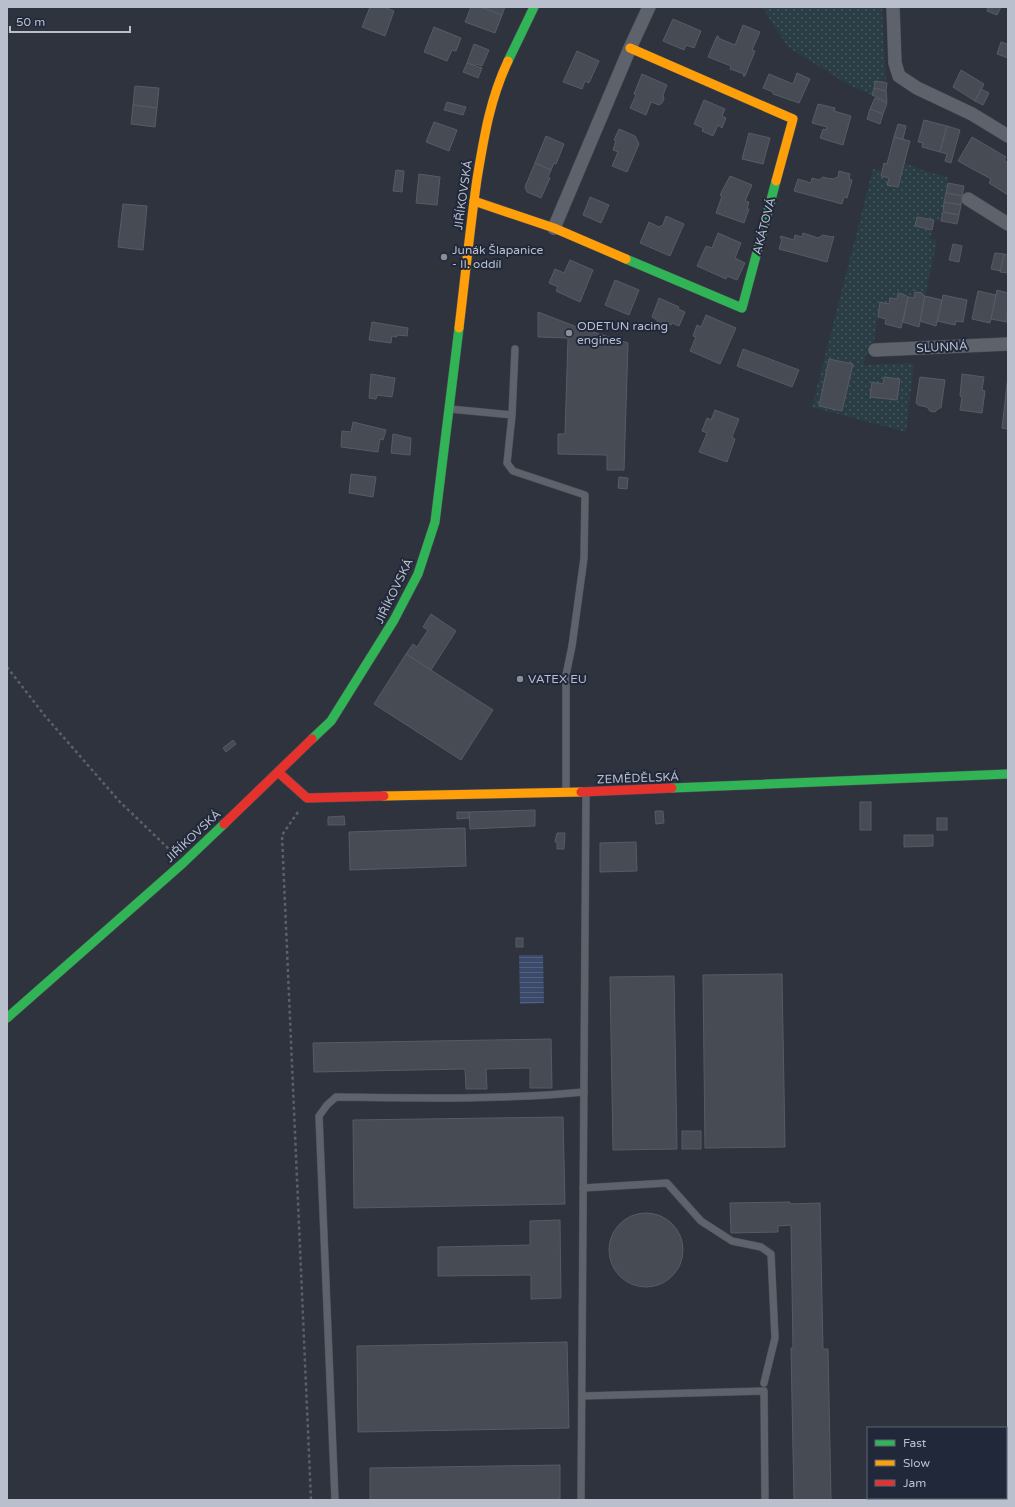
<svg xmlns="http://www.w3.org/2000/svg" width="1015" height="1507" font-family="'Varela Round',sans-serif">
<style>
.garden{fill:url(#garden-dots)}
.water{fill:url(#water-rules)}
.building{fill:#474b54;stroke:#565b65}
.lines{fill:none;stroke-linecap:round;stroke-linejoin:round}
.lane-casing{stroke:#4b4e57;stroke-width:8}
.street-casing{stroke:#4b4e57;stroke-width:14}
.fast-casing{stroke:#4b4e57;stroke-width:10}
.slow-casing{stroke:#4b4e57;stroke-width:10}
.jam-casing{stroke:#4b4e57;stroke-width:10}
.path{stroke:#5b6167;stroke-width:2.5;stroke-dasharray:3 3;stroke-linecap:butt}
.lane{stroke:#5e626b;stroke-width:7}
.street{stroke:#5e626b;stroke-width:13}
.fast{stroke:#30b455;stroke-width:9}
.slow{stroke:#ff9f0a;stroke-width:9}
.jam{stroke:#e5322d;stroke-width:9}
.poi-dot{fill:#888e9b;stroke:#20283a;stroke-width:1.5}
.labels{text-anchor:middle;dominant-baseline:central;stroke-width:4;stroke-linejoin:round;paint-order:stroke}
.street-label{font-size:12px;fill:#b9bfcd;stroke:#20283a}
.poi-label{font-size:12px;fill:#b9bfcd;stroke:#20283a;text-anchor:start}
</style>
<defs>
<pattern id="garden-dots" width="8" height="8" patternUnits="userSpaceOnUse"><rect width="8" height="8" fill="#2a3d45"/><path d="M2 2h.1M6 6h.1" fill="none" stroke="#47575f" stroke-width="1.8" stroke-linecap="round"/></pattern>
<pattern id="water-rules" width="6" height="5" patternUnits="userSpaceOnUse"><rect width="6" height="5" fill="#3b4a6a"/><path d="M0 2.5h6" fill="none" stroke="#55627e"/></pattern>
</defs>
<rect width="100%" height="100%" fill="#2e333e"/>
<g class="garden">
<polygon points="762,7 882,7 886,83 875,81 872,95 849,85 788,47"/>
<path d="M904,163l23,9 21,5 -7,44 -23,-4 -3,9 17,4 -2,9 7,1 -12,56c-6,1 -11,3 -17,1 -4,-1 -5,-3 -10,-4l-1,6 -8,5 -9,-2 -8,51 -6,1 -2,11 50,-2 -8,69 -94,-25 61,-238 9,2 -1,5 8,2 -1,7 10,2z"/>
</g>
<polygon class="water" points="519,955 543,955 544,1003 520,1004"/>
<g class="building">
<polygon points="370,7 384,7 394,11 385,36 362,27"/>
<polygon points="471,7 481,7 502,15 495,33 465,22"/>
<polygon points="481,7 505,7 502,15"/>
<polygon points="988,7 1001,7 997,15 987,11"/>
<polygon points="673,19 701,31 694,48 686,45 684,50 663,41"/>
<polygon points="743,25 760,32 752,50 755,51 745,76 743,76 744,74 730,69 731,66 708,57 717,36 719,37 718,38 735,45"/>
<polygon points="434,27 461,38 456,51 452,50 447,61 424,52"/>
<polygon points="1001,42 1008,44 1008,58 997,54"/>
<polygon points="474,44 489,50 482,66 476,64 475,66 467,63"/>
<polygon points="577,51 599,61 589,83 585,81 582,89 563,82"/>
<polygon points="467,63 482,68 478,78 463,72"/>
<polygon points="961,70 984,84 975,101 953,87"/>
<polygon points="797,73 810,79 799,103 773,94 773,92 763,88 769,74 793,84"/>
<polygon points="642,74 667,85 663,95 664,99 662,103 659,105 651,102 646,115 630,108 636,95 634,94"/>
<polygon points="875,81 887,83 886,91 874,88"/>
<polygon points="135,86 159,88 157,108 133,105"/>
<polygon points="874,88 886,91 887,102 872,95"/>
<polygon points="981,89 989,93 983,105 975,101"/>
<polygon points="875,98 887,103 883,114 870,109"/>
<polygon points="704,100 725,109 722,116 726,118 722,128 718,125 713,136 702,131 703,128 694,124"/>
<polygon points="447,102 466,107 463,115 444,110"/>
<polygon points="818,104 835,108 834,111 851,116 843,145 820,138 823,129 826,130 827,127 812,123"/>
<polygon points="133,105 157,108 155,127 131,124"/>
<polygon points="870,109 883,114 880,124 867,119"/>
<polygon points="924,120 947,126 940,152 922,147 923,143 918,142"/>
<polygon points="434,122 457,130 449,151 426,142"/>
<polygon points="898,124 906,126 903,139 894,137"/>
<polygon points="947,126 960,130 951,163 945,161 947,154 940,152"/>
<polygon points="619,129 635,136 639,144 627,172 612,166 618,152 613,150 616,141 614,140"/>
<polygon points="749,133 770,138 763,164 742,159"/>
<polygon points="546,136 564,144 556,164 554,163 551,170 535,163"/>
<polygon points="894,137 910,141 898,187 887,185 889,178 881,176 884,163 887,164"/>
<polygon points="972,137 1006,157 1004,160 1008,163 1008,195 989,183 991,179 958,161"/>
<polygon points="535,163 551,170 548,177 550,178 541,198 527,192 525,187"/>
<polygon points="396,170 404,171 402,192 393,191"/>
<polygon points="839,171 850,174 849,179 852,180 847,198 844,197 842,204 794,191 798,179 811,183 812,178 819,180 823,177 826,178 833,179 838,177"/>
<polygon points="419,174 440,177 437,205 416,203"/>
<polygon points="730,176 752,185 745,201 749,202 747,209 749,209 744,223 716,213 722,196 720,195"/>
<polygon points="948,183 964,186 962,196 946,193"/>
<polygon points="946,193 962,196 961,205 944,202"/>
<polygon points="590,197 609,205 601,223 583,215"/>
<polygon points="944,202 961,205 959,215 943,212"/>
<polygon points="123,204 147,206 143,250 118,247"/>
<polygon points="943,212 959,215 957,224 941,221"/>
<polygon points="666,216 684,224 670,256 640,243 649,222 659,227 663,225"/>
<polygon points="917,217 934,220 932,230 915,226"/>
<polygon points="718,233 741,243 735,258 745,263 737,280 727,276 726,279 697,266 706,246 712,248"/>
<polygon points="803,233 818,238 823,235 832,237 834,236 827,262 779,249 782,239 780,238 781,236 794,240 795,235 802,237"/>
<polygon points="953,244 962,246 959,262 949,260"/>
<polygon points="995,253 1004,254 1001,271 991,269"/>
<polygon points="1004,254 1008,255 1008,273 1000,272"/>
<polygon points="570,260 593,270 580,302 556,291 558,287 549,283 555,269 564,273"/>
<polygon points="615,280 639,290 629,315 605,305"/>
<polygon points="997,290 1008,293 1007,322 991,319"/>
<polygon points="978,291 996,295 990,323 972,319"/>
<polygon points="915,292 922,293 924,296 925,296 919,327 903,322 908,297 914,298"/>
<polygon points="898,293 903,294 908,297 901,328 885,324 886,319 878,317 880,302 889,304 890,298 897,299"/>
<polygon points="943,295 967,300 963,322 956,321 955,325 937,321"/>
<polygon points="925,296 942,300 936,326 920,321"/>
<polygon points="659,298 679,307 678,309 685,312 679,326 672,323 671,325 665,323 662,325 658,324 657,320 652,317"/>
<polygon points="538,312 577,327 628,343 624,470 607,470 607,455 558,454 558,434 565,434 568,338 538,337"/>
<polygon points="706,315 736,328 720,364 690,351 696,337 693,336 697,325 701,327"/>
<polygon points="372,322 408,328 407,336 397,335 397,337 392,336 391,343 369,340"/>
<polygon points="743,349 799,370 792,387 737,366"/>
<polygon points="829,359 853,364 842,411 819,406"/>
<polygon points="371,374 395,378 392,397 377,395 376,399 369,398"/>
<polygon points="962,374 984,377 982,390 985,391 982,413 960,410 962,397 960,396"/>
<polygon points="1008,376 1008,429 1002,428"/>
<polygon points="884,377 900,379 897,400 870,397 872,382 883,384"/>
<polygon points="920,377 945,380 941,408 939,408 935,412 930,411 927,407 918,405 916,403"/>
<polygon points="715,410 739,419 732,437 735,439 727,462 699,452 707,433 702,431 707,418 711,420"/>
<polygon points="353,422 386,430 383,440 380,439 378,452 341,447 342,431 351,432"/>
<polygon points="393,434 411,438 410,455 391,453"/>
<polygon points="351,474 376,477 373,497 349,493"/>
<polygon points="619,477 628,478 627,489 618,488"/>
<polygon points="431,614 456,631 431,670 406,654 413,644 417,647 428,630 423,627"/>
<polygon points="406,654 493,710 461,760 374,704"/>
<polygon points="233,740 236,744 226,752 223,748"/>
<rect x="860" y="802" width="11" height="28"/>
<polygon points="535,810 535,826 470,829 469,812"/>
<polygon points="655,811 663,811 664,823 656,824"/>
<polygon points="457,812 469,812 469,818 457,819"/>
<polygon points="344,816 345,825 328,825 328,817"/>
<rect x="937" y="818" width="10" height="12"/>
<polygon points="465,828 466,866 350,870 349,832"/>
<polygon points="557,833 565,833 564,849 557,849 557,842 555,842"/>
<polygon points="904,835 933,835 933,846 904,847"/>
<polygon points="636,842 637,871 600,872 600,843"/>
<rect x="516" y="938" width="7" height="9"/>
<polygon points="782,974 785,1147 705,1148 703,975"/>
<polygon points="674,976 677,1149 613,1150 610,977"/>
<polygon points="551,1039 552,1088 530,1088 530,1068 486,1069 487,1089 466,1089 465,1069 314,1072 313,1043"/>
<polygon points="563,1117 565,1204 354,1208 353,1120"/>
<rect x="682" y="1131" width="19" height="18"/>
<polygon points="790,1202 790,1204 820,1203 823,1349 828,1349 831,1500 794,1500 791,1348 793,1348 791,1225 778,1226 778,1232 731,1233 730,1203"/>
<circle cx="646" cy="1250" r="37"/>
<polygon points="560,1220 561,1298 531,1299 531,1275 438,1276 438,1247 530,1245 530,1221"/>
<polygon points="567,1342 569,1428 358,1432 357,1346"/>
<polygon points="560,1465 560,1500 370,1500 370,1468"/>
</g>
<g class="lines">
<defs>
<g id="lane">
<polyline points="450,409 512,415 507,463 513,471 585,495 584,558 572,646 566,675 566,792"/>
<polyline points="512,415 515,349"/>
<polyline points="583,1188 667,1183 701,1221 732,1241 761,1247 771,1254 775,1338 764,1383"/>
<polyline points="582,1396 764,1391 765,1500"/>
<path d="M335,1500l-16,-384 8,-11 9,-8c83,1 166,3 248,-5"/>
<polyline points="581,1500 586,793"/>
</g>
<g id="street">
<polyline points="893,7 895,63 899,76 917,88 972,114 1008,136"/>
<polyline points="968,199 1008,224"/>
<polyline points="554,228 630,48 649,7"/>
<polyline points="875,350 1008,344"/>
</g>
<g id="fast">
<polyline points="508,61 534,7"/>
<polyline points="626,259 742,308 776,181"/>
<polyline points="312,739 331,721 394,620 418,574 435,522 459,328"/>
<polyline points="672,788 1008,774"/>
<polyline points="7,1018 183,863 224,824"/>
</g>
<g id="slow">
<polyline points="630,48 793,119 776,181"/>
<polyline points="474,201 554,228 626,259"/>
<path d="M459,328c6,-50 11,-100 18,-149 7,-42 13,-80 31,-118"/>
<polyline points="384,796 581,792"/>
</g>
<g id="jam">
<polyline points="278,772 307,798 384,796"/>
<polyline points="581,792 672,788"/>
<polyline points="224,824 312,739"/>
</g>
</defs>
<use href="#lane" class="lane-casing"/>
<use href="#street" class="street-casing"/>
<use href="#fast" class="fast-casing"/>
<use href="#slow" class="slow-casing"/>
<use href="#jam" class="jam-casing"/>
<g class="path">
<polyline points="7,667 45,716 120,802 171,851"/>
<polyline points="298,812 282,835 311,1500"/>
</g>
<use href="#lane" class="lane"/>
<use href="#street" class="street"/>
<use href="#fast" class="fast"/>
<use href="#slow" class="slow"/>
<use href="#jam" class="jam"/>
</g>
<g class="poi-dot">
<circle cx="444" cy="257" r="4"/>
<circle cx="569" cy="333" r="4"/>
<circle cx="520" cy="679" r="4"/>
</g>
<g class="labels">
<g class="street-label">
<text transform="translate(463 195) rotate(-82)">JIŘÍKOVSKÁ</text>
<text transform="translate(764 226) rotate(-75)">AKÁTOVÁ</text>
<text transform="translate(942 347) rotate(-3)">SLUNNÁ</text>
<text transform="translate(394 591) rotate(-64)">JIŘÍKOVSKÁ</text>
<text transform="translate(638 778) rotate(-2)">ZEMĚDĚLSKÁ</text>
<text transform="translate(193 836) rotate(-43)">JIŘÍKOVSKÁ</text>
</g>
<g class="poi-label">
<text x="452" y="250">Junák Šlapanice<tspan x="452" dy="14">- II. oddíl</tspan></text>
<text x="577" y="326">ODETUN racing<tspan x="577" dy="14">engines</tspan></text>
<text x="528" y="679">VATEX EU</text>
</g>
</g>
<rect width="1015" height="1507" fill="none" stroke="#b9bfcd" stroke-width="16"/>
<rect x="867" y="1427" width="140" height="72" fill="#20283a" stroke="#5d6475"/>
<rect x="875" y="1440" width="20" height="6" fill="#30b455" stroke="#5d6475"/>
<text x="903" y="1447" font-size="12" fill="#b9bfcd">Fast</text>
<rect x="875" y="1460" width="20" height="6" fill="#ff9f0a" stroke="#5d6475"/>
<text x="903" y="1467" font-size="12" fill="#b9bfcd">Slow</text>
<rect x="875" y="1480" width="20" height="6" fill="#e5322d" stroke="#5d6475"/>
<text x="903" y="1487" font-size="12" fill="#b9bfcd">Jam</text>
<path d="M10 26v6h120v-6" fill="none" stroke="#b9bfcd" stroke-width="2"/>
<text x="16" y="26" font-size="12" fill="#b9bfcd" stroke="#20283a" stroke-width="3" paint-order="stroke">50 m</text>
</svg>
